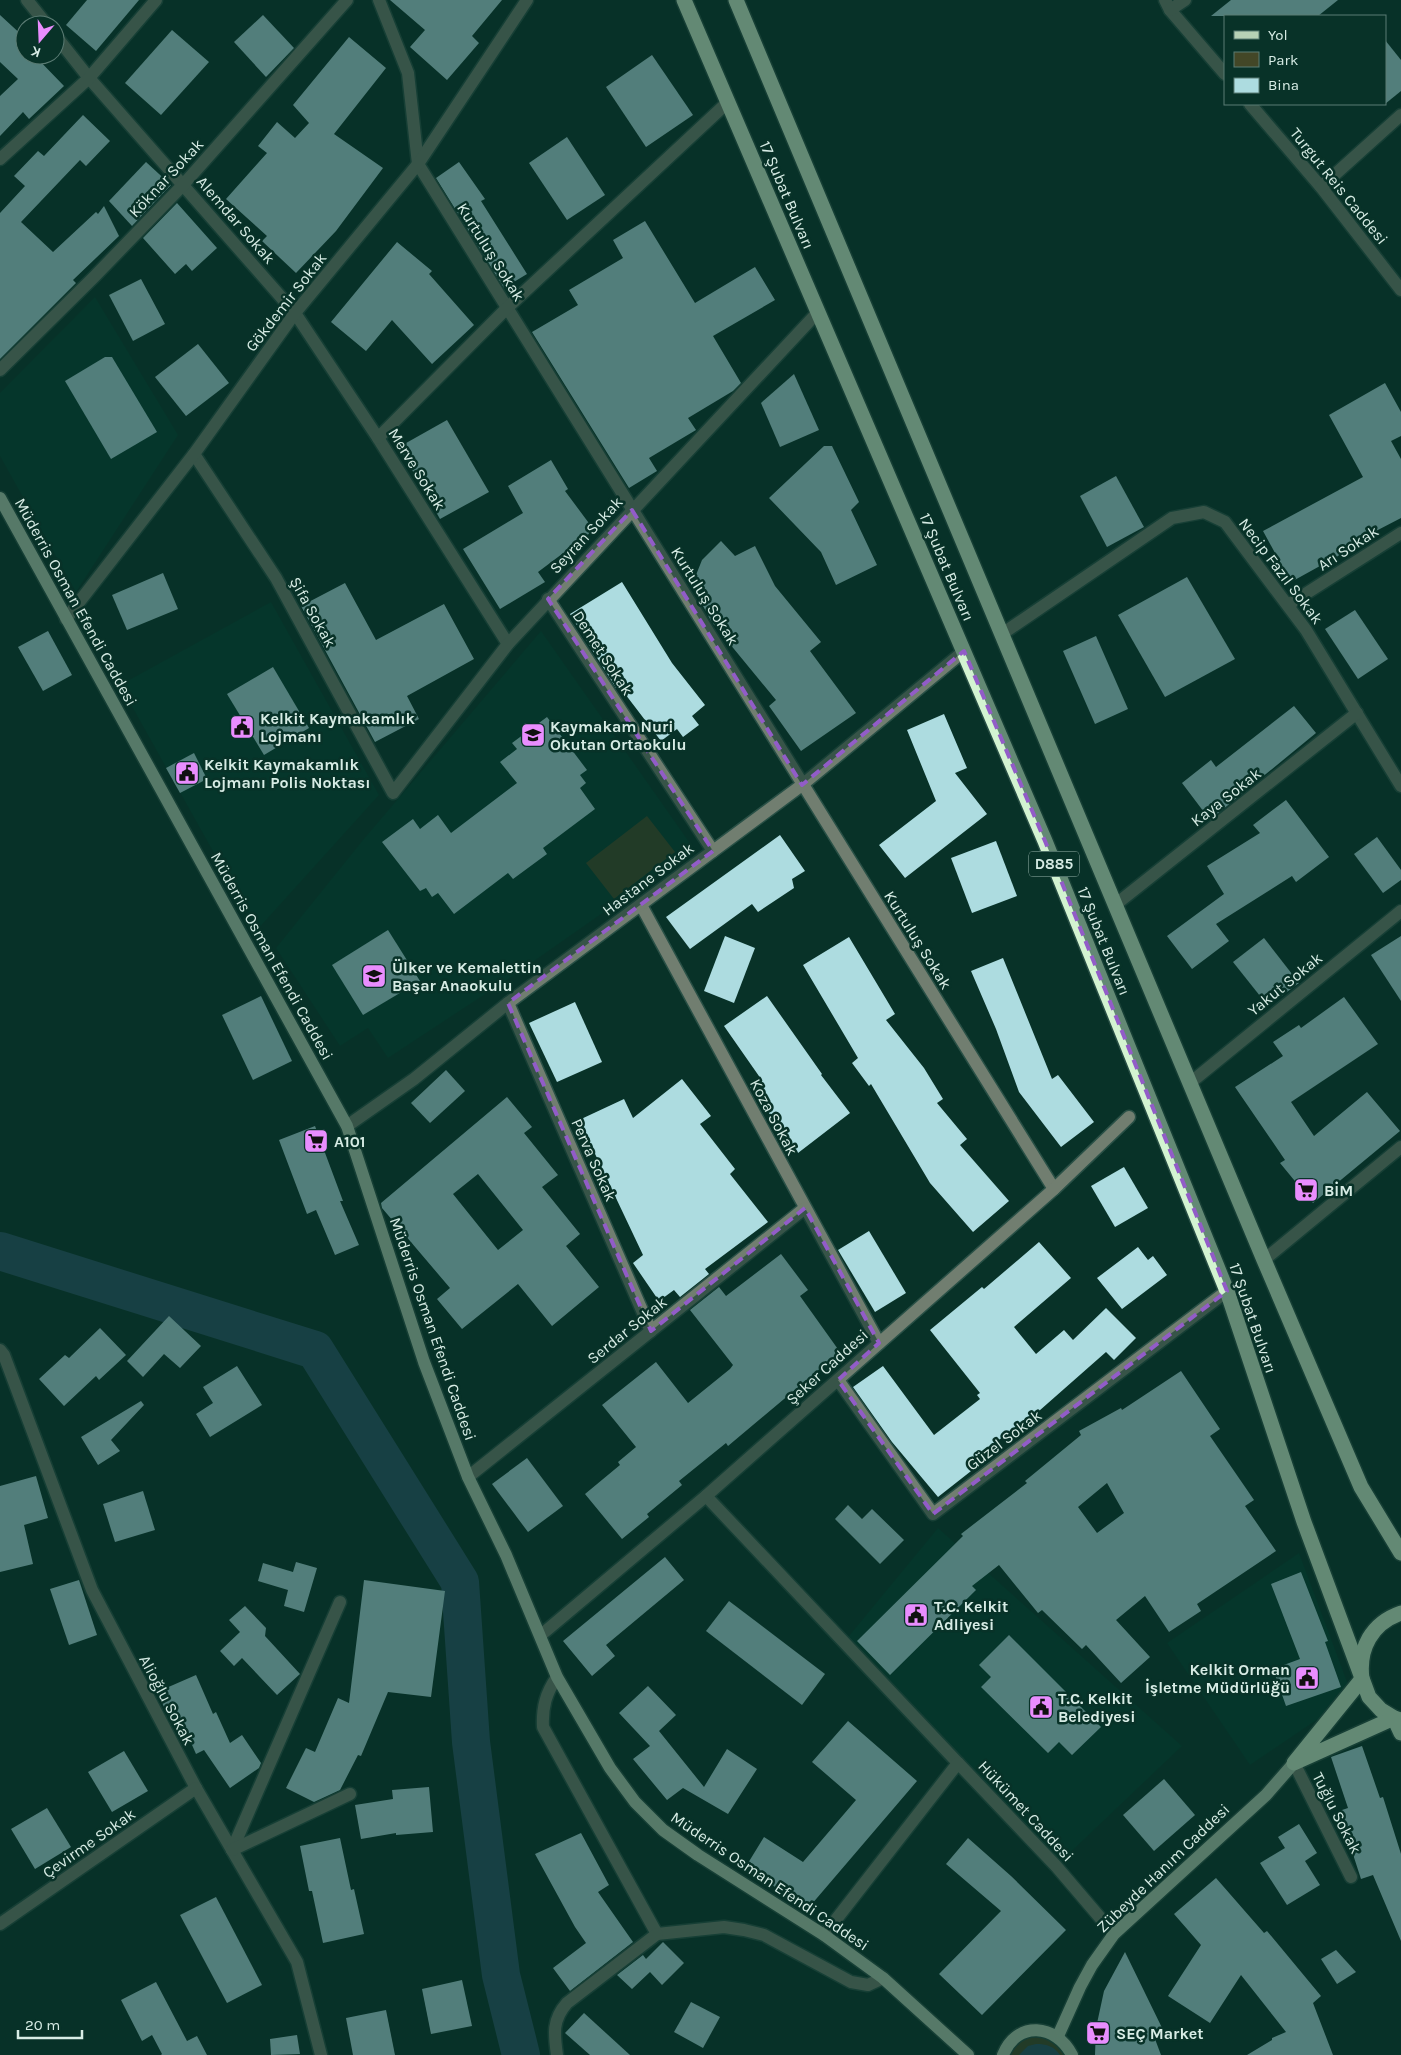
<svg xmlns="http://www.w3.org/2000/svg" width="1401" height="2055" font-family="Karla,sans-serif">
<style>
.built{fill:#033c2f}
.green{fill:#434727}
.water{fill:#2b5366}
.lines{fill:none;stroke-linecap:round;stroke-linejoin:round}
.river{stroke:#2b5366;stroke-width:38}
.building{fill:#addce0;fill-rule:evenodd}
.minor-casing{stroke:#295046;stroke-width:15}
.major-casing{stroke:#295046;stroke-width:15}
.highway-casing{stroke:#295046;stroke-width:18}
.minor{stroke:#717e70;stroke-width:12}
.major{stroke:#b7d1b6;stroke-width:12}
.highway{stroke:#d3f3d1;stroke-width:15}
.marked{fill:none;stroke:#925cc8;stroke-width:4;stroke-dasharray:10 6;stroke-linejoin:round}
.labels{text-anchor:middle;dominant-baseline:central;stroke-width:5;stroke-linejoin:round;paint-order:stroke}
.shield{fill:#083228;stroke:#99b4ac;stroke-width:1}
.shield-label{font-size:15px;font-weight:bold;fill:#d7ece5}
.street-label{font-size:16px;fill:#d7ece5;stroke:#083228}
.poi-label{font-size:16px;font-weight:bold;fill:#d7ece5;stroke:#083228;text-anchor:start}
</style>
<rect width="100%" height="100%" fill="#083228"/>
<g class="built">
<polygon points="95,297 178,435 76,592 0,456 0,393"/>
<polygon points="271,602 379,795 257,930 120,685"/>
<polygon points="541,631 694,849 514,975 388,1058 368,1028 340,1046 276,948 363,840"/>
<polygon points="938,1528 1182,1746 1056,1866 844,1642"/>
<polygon points="1299,1553 1349,1687 1343,1702 1250,1765 1167,1643"/>
</g>
<g class="green">
<polygon points="647,816 675,852 614,899 586,863"/>
<polygon points="1035,2030 1072,2055 1003,2055 1006,2048"/>
</g>
<path class="water" d="M1036,2044c10,0 18,2 24,11h-41l9,-9z"/>
<g class="lines">
<polyline class="river" points="0,1251 315,1350 460,1582 471,1742 501,1975 521,2055"/>
</g>
<g class="building">
<polygon points="87,0 139,0 96,51 66,25"/>
<polygon points="390,0 502,0 472,36 479,43 447,80 410,47 425,30"/>
<polygon points="1231,0 1338,0 1318,16 1211,16"/>
<polygon points="0,15 25,38 25,55 34,55 64,86 29,119 23,112 0,136 0,96 18,79 0,62"/>
<polygon points="263,15 294,48 266,77 234,42"/>
<polygon points="172,30 209,62 161,115 125,83"/>
<polygon points="349,37 386,68 334,134 383,168 336,231 296,273 262,241 267,236 226,199 267,153 258,146 277,122 295,138 309,123 293,105"/>
<polygon points="1385,40 1401,60 1401,91 1385,104"/>
<polygon points="652,55 693,115 646,147 606,87"/>
<polygon points="83,115 110,141 86,166 80,160 21,222 53,252 96,212 98,214 104,206 119,236 73,280 76,283 0,359 0,213 25,186 14,176 38,151 44,156"/>
<polygon points="567,137 605,195 567,220 529,163"/>
<polygon points="146,162 171,185 132,226 109,201"/>
<polygon points="459,162 485,199 481,201 527,274 504,288 436,178"/>
<polygon points="177,203 217,248 192,271 186,264 175,274 143,238"/>
<polygon points="645,221 695,303 755,267 775,300 713,336 741,383 733,391 688,418 696,430 649,458 657,471 629,488 532,332 578,305 569,290 623,258 613,240"/>
<polygon points="397,242 432,271 429,274 474,325 432,364 392,320 366,351 331,322"/>
<polygon points="141,279 165,324 133,341 109,295"/>
<polygon points="198,344 229,383 186,416 155,377"/>
<polygon points="105,357 112,357 157,432 111,459 65,381"/>
<polygon points="794,374 819,430 780,447 761,403"/>
<polygon points="1385,383 1401,412 1401,436 1391,441 1401,459 1401,518 1374,532 1376,535 1291,582 1263,531 1363,477 1329,415"/>
<polygon points="447,420 489,492 440,519 399,447"/>
<polygon points="824,446 832,446 859,502 851,510 877,565 836,585 821,552 769,498"/>
<polygon points="551,460 568,489 565,491 594,530 538,572 545,582 500,609 463,549 523,513 508,486"/>
<polygon points="1116,476 1144,527 1107,547 1080,496"/>
<polygon points="721,541 735,556 755,546 775,586 821,642 810,651 856,713 801,751 769,706 776,700 711,621 692,585 702,560"/>
<polygon points="163,573 178,609 127,630 112,595"/>
<polygon points="1187,577 1235,659 1165,697 1118,615"/>
<polygon points="622,582 672,663 705,705 692,716 699,725 683,737 677,729 661,741 619,686 616,688 570,614"/>
<polygon points="345,583 376,640 444,604 474,659 407,696 419,719 375,742 301,606"/>
<polygon points="1355,610 1388,659 1358,679 1325,629"/>
<polygon points="48,631 72,675 43,691 18,647"/>
<polygon points="1096,636 1128,709 1095,724 1063,651"/>
<polygon points="273,667 309,728 264,755 227,694"/>
<polygon points="1294,706 1316,733 1210,820 1182,783 1211,760 1216,767"/>
<polygon points="944,714 967,768 955,773 987,814 905,878 879,845 936,801 907,730"/>
<polygon points="547,717 587,770 580,775 586,783 580,788 595,809 543,848 547,854 513,879 508,873 454,914 438,893 432,897 426,888 420,891 382,842 413,819 420,829 438,815 451,833 517,783 500,762 517,749 512,743"/>
<polygon points="194,753 207,779 180,793 166,768"/>
<polygon points="1286,800 1329,857 1296,882 1292,876 1216,924 1229,941 1192,969 1167,936 1224,894 1207,866 1260,833 1253,825"/>
<polygon points="780,835 805,871 792,879 794,888 758,912 752,904 690,949 666,917"/>
<polygon points="1377,837 1401,870 1401,880 1383,893 1354,854"/>
<polygon points="996,841 1017,896 972,913 951,858"/>
<polygon points="388,930 420,981 363,1015 332,965"/>
<polygon points="725,936 755,948 734,1003 704,991"/>
<polygon points="1401,936 1401,1001 1371,955"/>
<polygon points="849,937 895,1014 886,1020 924,1068 943,1099 937,1103 967,1139 960,1145 1009,1201 973,1232 930,1183 871,1084 869,1086 852,1063 858,1058 803,965"/>
<polygon points="1264,938 1299,983 1268,1006 1233,962"/>
<polygon points="1003,958 1052,1079 1058,1075 1094,1122 1061,1147 1019,1092 996,1029 971,971"/>
<polygon points="261,996 292,1061 253,1080 222,1015"/>
<polygon points="767,996 822,1074 821,1075 850,1113 798,1153 750,1087 761,1079 724,1026"/>
<polygon points="1344,997 1378,1044 1291,1102 1314,1136 1367,1092 1400,1131 1313,1203 1280,1163 1285,1160 1235,1087 1283,1056 1273,1042 1299,1025 1301,1028"/>
<polygon points="575,1002 602,1062 557,1082 529,1023"/>
<polygon points="446,1070 465,1091 430,1123 411,1103"/>
<polygon points="682,1079 711,1116 700,1124 735,1169 730,1174 768,1222 705,1269 709,1274 680,1297 674,1290 659,1301 633,1263 643,1255 579,1120 624,1099 633,1118"/>
<path d="M507,1097l25,30 -8,6 34,42 -16,12 38,47 -14,12 33,41 -47,39 -34,-42 -56,45 -25,-30 13,-11 -68,-80 -1,-5zM478,1174l45,56 -25,20 -45,-56z"/>
<polygon points="315,1126 343,1201 340,1201 359,1245 335,1255 316,1210 307,1214 279,1140"/>
<polygon points="1124,1167 1148,1208 1115,1227 1091,1186"/>
<polygon points="869,1231 906,1293 875,1312 838,1250"/>
<polygon points="1039,1242 1071,1278 1014,1327 1036,1354 1064,1330 1073,1340 1106,1308 1136,1338 1114,1360 1106,1352 1039,1411 989,1447 994,1453 938,1497 892,1442 853,1387 883,1366 934,1435 980,1399 977,1395 980,1393 930,1330 982,1287 984,1289"/>
<polygon points="1138,1247 1148,1260 1153,1256 1167,1275 1122,1309 1097,1278"/>
<polygon points="781,1254 808,1290 800,1296 840,1352 728,1446 726,1443 679,1481 682,1485 647,1514 649,1517 622,1539 585,1494 620,1465 618,1462 636,1447 602,1405 656,1362 688,1403 730,1369 733,1365 690,1310 719,1287 726,1296"/>
<polygon points="169,1316 201,1346 180,1368 164,1354 143,1377 127,1361"/>
<polygon points="100,1328 126,1355 99,1380 96,1376 64,1406 39,1379 65,1355 69,1358"/>
<polygon points="237,1366 262,1405 210,1437 196,1414 213,1403 203,1387"/>
<path d="M1181,1371l39,58 -10,7 44,64 -9,6 31,45 -79,53 4,7 -32,21 -24,-36 -29,24 34,37 -29,26 -35,-38 -4,4 -40,-39 -4,3 -39,-48 -27,21 4,4 -86,85 -33,-34 106,-105 -2,-2 66,-51 -2,-2 56,-46 -2,-4 42,-23 1,2zM1107,1483l17,30 -27,20 -19,-26z"/>
<polygon points="141,1401 144,1405 111,1440 120,1451 98,1465 81,1437"/>
<polygon points="527,1458 563,1506 528,1532 492,1484"/>
<polygon points="36,1476 48,1518 24,1525 33,1564 0,1572 0,1486"/>
<polygon points="143,1491 155,1530 115,1542 103,1504"/>
<polygon points="848,1505 862,1519 872,1509 904,1540 880,1564 835,1519"/>
<polygon points="665,1557 684,1580 606,1645 615,1656 592,1676 563,1641"/>
<polygon points="296,1562 317,1568 304,1612 284,1606 288,1590 258,1581 263,1563 293,1572"/>
<polygon points="1301,1572 1328,1641 1325,1642 1341,1687 1286,1706 1273,1669 1300,1659 1271,1584"/>
<polygon points="79,1580 97,1635 69,1645 50,1589"/>
<polygon points="364,1580 445,1591 431,1697 388,1692 361,1756 358,1755 340,1790 314,1802 286,1788 306,1748 315,1752 338,1698 349,1703"/>
<polygon points="729,1601 825,1674 802,1705 706,1631"/>
<polygon points="245,1606 266,1628 265,1636 300,1674 277,1695 242,1658 234,1666 220,1651 240,1632 229,1620"/>
<polygon points="1009,1635 1101,1727 1072,1755 1059,1742 1048,1753 981,1687 991,1677 979,1665"/>
<polygon points="196,1675 213,1714 216,1712 230,1743 242,1735 261,1763 259,1768 230,1788 204,1750 196,1754 182,1722 173,1726 157,1692"/>
<polygon points="648,1686 676,1715 659,1731 704,1787 727,1749 757,1769 728,1814 683,1788 667,1800 633,1759 650,1746 619,1713"/>
<polygon points="848,1721 917,1781 811,1905 783,1892 745,1868 764,1837 803,1862 856,1800 812,1762"/>
<polygon points="1362,1746 1380,1798 1383,1797 1401,1854 1401,1941 1373,1875 1361,1879 1339,1811 1348,1808 1331,1757"/>
<polygon points="124,1751 148,1791 112,1812 88,1772"/>
<polygon points="1164,1779 1195,1815 1154,1851 1123,1815"/>
<polygon points="429,1787 433,1832 396,1835 396,1833 361,1839 355,1805 393,1799 392,1790"/>
<polygon points="47,1808 71,1847 35,1869 11,1829"/>
<polygon points="1299,1824 1317,1853 1305,1861 1320,1885 1287,1905 1260,1863 1285,1848 1278,1837"/>
<polygon points="581,1833 609,1885 598,1892 633,1942 570,1991 553,1968 586,1943 575,1927 535,1854"/>
<polygon points="340,1838 351,1890 354,1889 364,1934 323,1943 312,1891 309,1891 300,1846"/>
<polygon points="968,1838 1011,1876 1066,1930 982,2015 939,1974 1001,1911 946,1864"/>
<polygon points="1216,1878 1264,1933 1267,1931 1321,1996 1313,2003 1333,2055 1247,2055 1272,2040 1272,2038 1286,2032 1241,1975 1210,2023 1168,1996 1201,1945 1174,1914"/>
<polygon points="216,1897 262,1985 227,2003 180,1915"/>
<polygon points="663,1942 684,1963 662,1985 650,1972 632,1989 617,1975 643,1955 646,1959"/>
<polygon points="1336,1950 1356,1972 1337,1984 1321,1959"/>
<polygon points="1125,1952 1165,2034 1155,2039 1161,2055 1095,2055 1096,2028 1104,1991"/>
<polygon points="462,1980 472,2026 431,2034 422,1989"/>
<polygon points="156,1982 187,2041 197,2036 207,2055 161,2055 162,2054 152,2035 142,2041 121,2000"/>
<polygon points="691,2002 720,2017 703,2048 674,2032"/>
<polygon points="386,2010 395,2055 353,2055 346,2018"/>
<polygon points="584,2013 630,2055 590,2055 565,2033"/>
<polygon points="297,2035 300,2054 271,2055 270,2039"/>
</g>
<g class="lines">
<defs>
<g id="minor">
<polyline points="27,0 47,25"/>
<polyline points="379,0 408,73 418,164 1054,1189"/>
<polyline points="1165,0 1170,10 1225,74"/>
<polyline points="1170,10 1185,0"/>
<polyline points="55,35 89,78 295,313 378,438 508,644"/>
<polyline points="1250,104 1321,187 1401,290"/>
<polyline points="0,159 89,78 156,0"/>
<polyline points="1321,187 1401,115"/>
<polyline points="0,370 94,277 183,185 347,0"/>
<polyline points="378,438 507,308 728,102"/>
<polyline points="194,454 276,578 393,793 508,644 818,312"/>
<polyline points="548,599 713,851"/>
<polyline points="1288,605 1401,533"/>
<polyline points="66,619 194,454 295,313 418,164 527,0"/>
<polyline points="1002,634 1172,518 1204,512 1225,522 1306,630 1401,786"/>
<polyline points="641,905 879,1343"/>
<polyline points="1115,905 1357,713"/>
<polyline points="508,1003 651,1331"/>
<polyline points="1190,1083 1401,911"/>
<polyline points="347,1126 414,1079 508,1003 802,785 964,651"/>
<polyline points="1264,1260 1401,1147"/>
<polyline points="0,1350 4,1355 92,1590 196,1788 297,1962 321,2055"/>
<polyline points="838,1380 933,1514 1227,1291"/>
<polyline points="468,1477 805,1208"/>
<polyline points="706,1496 958,1763"/>
<polyline points="541,1635 706,1496 1054,1189 1129,1117"/>
<path d="M557,1677c-11,16 -15,30 -14,50l114,207 67,-7 20,3 20,5 87,47 17,3 15,-7"/>
<polyline points="1294,1763 1351,1877"/>
<polyline points="232,1850 340,1602"/>
<polyline points="232,1850 350,1794"/>
<polyline points="0,1924 196,1788"/>
<polyline points="824,1935 958,1763 1056,1866 1114,1934"/>
<path d="M557,2055c-3,-21 -5,-35 10,-52l90,-69"/>
</g>
<g id="major">
<polyline points="0,498 347,1126 424,1362 468,1477 506,1555 557,1677 610,1768 635,1802 663,1830 698,1855 824,1935 883,1978 968,2055"/>
<polyline points="1058,2036 1080,1987 1092,1965 1114,1934 1266,1795 1294,1763"/>
<path d="M1003,2055c14,-35 53,-31 69,0"/>
</g>
<g id="highway">
<polyline points="684,0 1045,841 1227,1291 1304,1522 1369,1697 1381,1710 1394,1718 1401,1733"/>
<polyline points="736,0 1264,1260 1361,1487 1401,1553"/>
<path d="M1401,1613c-29,10 -43,35 -39,66l-68,84 100,-45 7,2"/>
</g>
</defs>
<use href="#minor" class="minor-casing"/>
<use href="#major" class="major-casing"/>
<use href="#highway" class="highway-casing"/>
<use href="#minor" class="minor"/>
<use href="#major" class="major"/>
<use href="#highway" class="highway"/>
</g>
<path d="M0 0H1401V2055H0ZM632,510l170,275 162,-134 81,190 182,450 -294,223 -95,-134 41,-37 -74,-135 -154,123 -143,-328 205,-152 -165,-252z" fill="#083228" fill-opacity=".55" fill-rule="evenodd"/>
<path class="marked" d="M632,510l170,275 162,-134 81,190 182,450 -294,223 -95,-134 41,-37 -74,-135 -154,123 -143,-328 205,-152 -165,-252z"/>
<defs>
<symbol id="civic-square" viewBox="-11 -11 22 22"><rect x="-9" y="-9" width="18" height="18" rx="4" fill="#e98dfe" stroke="#083228"/><path d="M-.6-6.5H3V-4.5H.6V-3L4-1V1h2V6H-6V1h2V-1L-.6-3ZM-1.2 2.5V6h2.4V2.5Z" fill="#111"/></symbol>
<symbol id="school-square" viewBox="-11 -11 22 22"><rect x="-9" y="-9" width="18" height="18" rx="4" fill="#e98dfe" stroke="#083228"/><path d="M0-5L7-2L0 1L-7-2ZM-4 1L0 2.5L4 1V4Q0 6-4 4Z" fill="#111"/></symbol>
<symbol id="supermarket-square" viewBox="-11 -11 22 22"><rect x="-9" y="-9" width="18" height="18" rx="4" fill="#e98dfe" stroke="#083228"/><path d="M-6-5.5h2.5l.6 2H6L4.5 2H-2.5L-4.4-4H-6ZM-1.5 3.2a1.3 1.3 0 1 0 .1 0ZM3 3.2a1.3 1.3 0 1 0 .1 0Z" fill="#111"/></symbol>
</defs>
<g fill-rule="evenodd">
<use href="#civic-square" x="228" y="713" width="28" height="28"/>
<use href="#school-square" x="519" y="721" width="28" height="28"/>
<use href="#civic-square" x="173" y="759" width="28" height="28"/>
<use href="#school-square" x="360" y="962" width="28" height="28"/>
<use href="#supermarket-square" x="302" y="1127" width="28" height="28"/>
<use href="#supermarket-square" x="1292" y="1176" width="28" height="28"/>
<use href="#civic-square" x="902" y="1601" width="28" height="28"/>
<use href="#civic-square" x="1293" y="1664" width="28" height="28"/>
<use href="#civic-square" x="1027" y="1693" width="28" height="28"/>
<use href="#supermarket-square" x="1084" y="2019" width="28" height="28"/>
</g>
<g class="labels">
<rect class="shield" x="1029" y="851.5" width="50" height="25" rx="4"/>
<g class="shield-label">
<text x="1054" y="864">D885</text>
</g>
<g class="street-label">
<text transform="translate(166 178) rotate(-47)">Köknar Sokak</text>
<text transform="translate(1339 186) rotate(51)">Turgut Reis Caddesi</text>
<text transform="translate(787 195) rotate(67)">17 Şubat Bulvarı</text>
<text transform="translate(236 220) rotate(49)">Alemdar Sokak</text>
<text transform="translate(491 252) rotate(58)">Kurtuluş Sokak</text>
<text transform="translate(286 302) rotate(-52)">Gökdemir Sokak</text>
<text transform="translate(417 469) rotate(58)">Merve Sokak</text>
<text transform="translate(586 535) rotate(-47)">Seyran Sokak</text>
<text transform="translate(1348 548) rotate(-33)">Arı Sokak</text>
<text transform="translate(947 567) rotate(67)">17 Şubat Bulvarı</text>
<text transform="translate(1281 571) rotate(53)">Necip Fazıl Sokak</text>
<text transform="translate(705 596) rotate(58)">Kurtuluş Sokak</text>
<text transform="translate(76 602) rotate(61)">Müderris Osman Efendi Caddesi</text>
<text transform="translate(313 612) rotate(61)">Şifa Sokak</text>
<text transform="translate(603 653) rotate(57)">Demet Sokak</text>
<text transform="translate(1226 797) rotate(-38)">Kaya Sokak</text>
<text transform="translate(648 879) rotate(-37)">Hastane Sokak</text>
<text transform="translate(918 940) rotate(58)">Kurtuluş Sokak</text>
<text transform="translate(1104 941) rotate(68)">17 Şubat Bulvarı</text>
<text transform="translate(272 956) rotate(61)">Müderris Osman Efendi Caddesi</text>
<text transform="translate(1285 984) rotate(-39)">Yakut Sokak</text>
<text transform="translate(774 1117) rotate(62)">Koza Sokak</text>
<text transform="translate(594 1160) rotate(66)">Perva Sokak</text>
<text transform="translate(1253 1318) rotate(71)">17 Şubat Bulvarı</text>
<text transform="translate(433 1329) rotate(71)">Müderris Osman Efendi Caddesi</text>
<text transform="translate(627 1330) rotate(-39)">Serdar Sokak</text>
<text transform="translate(827 1367) rotate(-42)">Şeker Caddesi</text>
<text transform="translate(1004 1440) rotate(-37)">Güzel Sokak</text>
<text transform="translate(167 1700) rotate(62)">Alioğlu Sokak</text>
<text transform="translate(1026 1811) rotate(47)">Hükümet Caddesi</text>
<text transform="translate(1337 1813) rotate(63)">Tuğlu Sokak</text>
<text transform="translate(89 1843) rotate(-35)">Çevirme Sokak</text>
<text transform="translate(1163 1868) rotate(-44)">Zübeyde Hanım Caddesi</text>
<text transform="translate(770 1881) rotate(34)">Müderris Osman Efendi Caddesi</text>
</g>
<g class="poi-label">
<text x="260" y="718">Kelkit Kaymakamlık<tspan x="260" dy="18">Lojmanı</tspan></text>
<text x="550" y="726">Kaymakam Nuri<tspan x="550" dy="18">Okutan Ortaokulu</tspan></text>
<text x="204" y="764">Kelkit Kaymakamlık<tspan x="204" dy="18">Lojmanı Polis Noktası</tspan></text>
<text x="392" y="967">Ülker ve Kemalettin<tspan x="392" dy="18">Başar Anaokulu</tspan></text>
<text x="334" y="1141">A101</text>
<text x="1324" y="1190">BİM</text>
<text x="934" y="1606">T.C. Kelkit<tspan x="934" dy="18">Adliyesi</tspan></text>
<text x="1290" y="1669" text-anchor="end">Kelkit Orman<tspan x="1290" dy="18">İşletme Müdürlüğü</tspan></text>
<text x="1058" y="1698">T.C. Kelkit<tspan x="1058" dy="18">Belediyesi</tspan></text>
<text x="1116" y="2033">SEÇ Market</text>
</g>
</g>
<rect x="1224" y="15" width="162" height="90" fill="#083228" stroke="#5b7c74"/>
<rect x="1234" y="31" width="25" height="8" fill="#b7d1b6" stroke="#5b7c74"/>
<text x="1268" y="40" font-size="15" fill="#d7ece5">Yol</text>
<rect x="1234" y="52" width="25" height="15" fill="#434727" stroke="#5b7c74"/>
<text x="1268" y="65" font-size="15" fill="#d7ece5">Park</text>
<rect x="1234" y="78" width="25" height="15" fill="#addce0" stroke="#5b7c74"/>
<text x="1268" y="90" font-size="15" fill="#d7ece5">Bina</text>
<g transform="translate(40 40) rotate(199)"><circle r="24" fill="#083228" stroke="#5b7c74"/>
<path d="M0-4L9 19L0 12L-9 19Z" fill="#e98dfe"/>
<text y="-8" font-size="14" font-weight="bold" text-anchor="middle" fill="#d7ece5">K</text>
</g>
<path d="M18 2030v8h64v-8" fill="none" stroke="#d7ece5" stroke-width="2.5"/>
<text x="25" y="2030" font-size="15" fill="#d7ece5" stroke="#083228" stroke-width="4" paint-order="stroke">20 m</text>
</svg>
